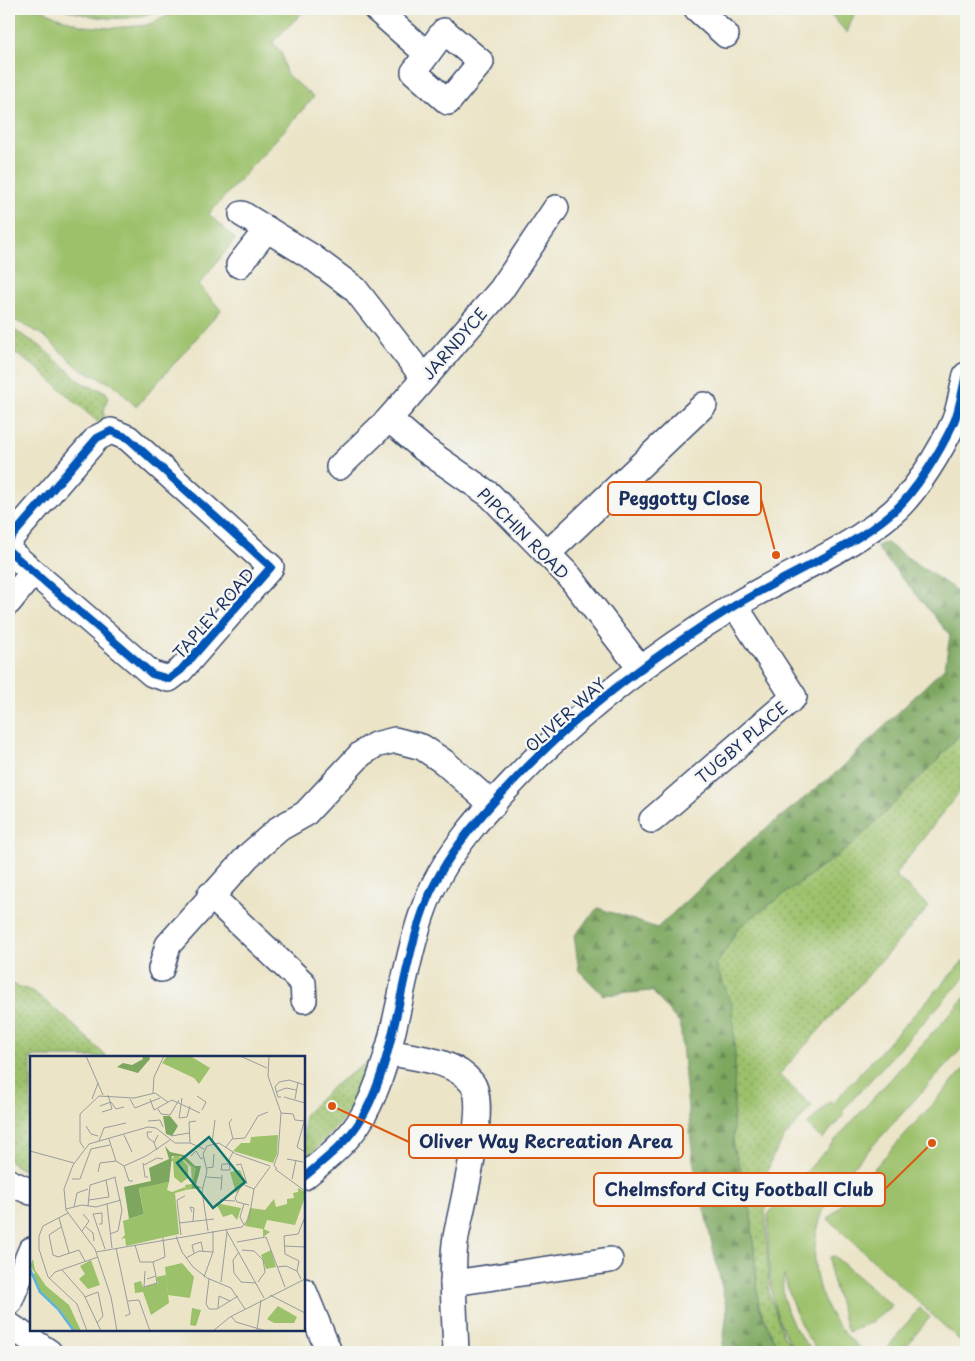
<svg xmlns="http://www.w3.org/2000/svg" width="975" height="1361" font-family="'Playpen Sans',sans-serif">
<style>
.grass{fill:url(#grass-dots);stroke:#5c7864}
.forest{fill:url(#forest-firs);stroke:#4c6b5e}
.green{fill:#9cc16b;stroke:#5c7864}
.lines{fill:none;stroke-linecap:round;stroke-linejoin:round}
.minor-casing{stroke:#3a4a6e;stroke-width:28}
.minor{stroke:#fff;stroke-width:25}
.cycleway-casing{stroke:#f6f6f2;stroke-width:11}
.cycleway{stroke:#0057b8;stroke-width:8}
.labels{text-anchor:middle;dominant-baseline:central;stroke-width:5;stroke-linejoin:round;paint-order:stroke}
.street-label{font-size:16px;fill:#1b2f5e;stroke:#f6f6f2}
.inset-river{fill:none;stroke:#5eb4da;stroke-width:2.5}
.inset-road{fill:none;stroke:#989c9d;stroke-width:1}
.view{fill:#0f766e;fill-opacity:0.15;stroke:#0f766e;stroke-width:2.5}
.inset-edge{fill:none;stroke:#1b2f5e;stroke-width:2.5}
.leader{fill:none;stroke:#de5710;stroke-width:2}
.callout-dot{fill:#de5710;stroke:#f6f6f2;stroke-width:2}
.callout{fill:#f6f6f2;stroke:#de5710;stroke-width:2}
.callout-label{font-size:18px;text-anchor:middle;font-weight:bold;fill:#1b2f5e}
</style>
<defs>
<pattern id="grass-dots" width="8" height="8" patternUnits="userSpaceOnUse" patternTransform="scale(1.25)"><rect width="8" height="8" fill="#9cc16b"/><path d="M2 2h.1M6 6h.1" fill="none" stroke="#7e9d5b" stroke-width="1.8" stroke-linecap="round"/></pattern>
<pattern id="forest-firs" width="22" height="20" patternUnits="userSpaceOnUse" patternTransform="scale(1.25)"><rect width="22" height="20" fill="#7da75f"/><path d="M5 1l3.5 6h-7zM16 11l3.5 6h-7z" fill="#668852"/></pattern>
</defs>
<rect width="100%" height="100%" fill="#f6f6f2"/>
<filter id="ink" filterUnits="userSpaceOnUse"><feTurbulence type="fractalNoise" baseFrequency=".02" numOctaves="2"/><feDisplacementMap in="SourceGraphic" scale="10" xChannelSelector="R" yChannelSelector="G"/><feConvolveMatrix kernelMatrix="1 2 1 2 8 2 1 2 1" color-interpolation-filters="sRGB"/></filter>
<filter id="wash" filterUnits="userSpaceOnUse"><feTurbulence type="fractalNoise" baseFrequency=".0096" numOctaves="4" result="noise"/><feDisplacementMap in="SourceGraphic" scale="20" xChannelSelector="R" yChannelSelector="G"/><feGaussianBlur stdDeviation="1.12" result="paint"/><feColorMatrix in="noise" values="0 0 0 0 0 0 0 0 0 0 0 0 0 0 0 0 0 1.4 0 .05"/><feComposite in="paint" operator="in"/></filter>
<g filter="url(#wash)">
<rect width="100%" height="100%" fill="#ebe4c7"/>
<g class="grass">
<path d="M64,9h96c-30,15 -65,10 -96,0z"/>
<polygon points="9,327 39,345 82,383 106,392 108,396 104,411 104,424 101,425 37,368 9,349"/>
<polygon points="966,726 966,783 895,875 929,907 779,1075 812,1106 784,1138 772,1158 764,1181 769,1293 783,1335 796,1352 779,1352 759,1306 749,1193 733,1147 735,1056 715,966 739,927 853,844 936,762"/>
<polygon points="9,983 34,992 65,1017 107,1057 31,1057 31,1175 9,1161"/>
<path d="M369,1061l2,2c-12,39 -35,69 -67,96v-44l29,-29z"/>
</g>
<polygon class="forest" points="885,542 966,597 966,726 936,762 853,844 739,927 716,966 732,1005 735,1056 733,1147 749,1193 759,1306 779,1352 722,1352 727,1310 693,1161 680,1024 652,991 603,995 579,971 574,936 598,908 657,928 749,842 837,772 945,667 950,635 876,547"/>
<g class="green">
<polygon points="9,9 42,9 55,16 83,26 112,28 147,25 183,9 306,9 273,42 282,54 286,74 314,97 209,214 235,239 199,285 221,310 136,407 114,385 80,369 44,336 9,317"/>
<polygon points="826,9 856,9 847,33"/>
<polygon points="966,958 966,976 842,1111 845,1114 822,1139 807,1125 830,1101 833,1103"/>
<path d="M966,996v48c-29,31 -58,63 -87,95 -19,21 -43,42 -54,68 -12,27 -14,58 -4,86 8,24 24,45 45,59h-47c-20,-23 -27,-48 -35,-77 -6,28 11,58 30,77h-17c-32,-40 -28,-89 -29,-138z"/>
<polygon points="966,1067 966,1346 828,1219"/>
<polygon points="834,1256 892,1306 872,1322 848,1332 830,1273 830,1257"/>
<polygon points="919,1308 930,1317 901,1352 884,1352"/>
</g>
</g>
<g filter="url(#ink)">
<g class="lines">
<defs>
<g id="minor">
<polyline points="376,9 427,54"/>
<polyline points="697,9 726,35"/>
<polygon points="444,31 481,62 448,102 414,72"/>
<polyline points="242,214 312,257 355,289 424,378"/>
<polyline points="239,265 267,229"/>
<polyline points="389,419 424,449 490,495 570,577 640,668"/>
<polyline points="339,467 389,419 501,290 556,208"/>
<polyline points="9,540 97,438 111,431 128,438 271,567 181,670 169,679 152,674 9,551"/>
<polyline points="547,554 704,405"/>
<polyline points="9,602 33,572"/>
<polyline points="652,820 794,697 735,606"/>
<polyline points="210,895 303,983 304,1000"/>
<polyline points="161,969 168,945 248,856 280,828 305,814 361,754 375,745 395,740 422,747 444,762 493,805"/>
<path d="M387,1052c27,6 66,7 85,31 17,21 -11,125 -16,154 -3,15 -2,31 -3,46l157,-23"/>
<path d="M304,1177c19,-16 40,-32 54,-53 37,-56 41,-148 65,-213 19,-56 64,-103 105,-145 61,-62 131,-114 206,-160 52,-32 112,-54 159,-94 23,-20 48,-62 61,-90 6,-14 8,-32 12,-47"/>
<polyline points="9,1182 31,1192"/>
<polyline points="453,1283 456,1352"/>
<polyline points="304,1291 329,1352"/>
<polyline points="9,1303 31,1250"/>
<polyline points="9,1325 49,1352"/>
</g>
</defs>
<use href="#minor" class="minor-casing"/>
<use href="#minor" class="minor"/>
<defs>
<g id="cycleway">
<polyline points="9,540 97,438 111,431 128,438 271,567 181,670 169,679 152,674 9,551"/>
<path d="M304,1177c19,-16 40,-32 54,-53 37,-56 41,-148 65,-213 19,-56 64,-103 105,-145 61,-62 131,-114 206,-160 52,-32 112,-54 159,-94 23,-20 48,-62 61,-90 6,-14 8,-32 12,-47"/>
</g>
</defs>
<use href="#cycleway" class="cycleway-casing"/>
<use href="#cycleway" class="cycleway"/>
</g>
</g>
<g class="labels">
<g class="street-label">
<text transform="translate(454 343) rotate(-49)">JARNDYCE</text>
<text transform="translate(524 533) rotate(45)">PIPCHIN ROAD</text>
<text transform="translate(213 613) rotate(-49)">TAPLEY ROAD</text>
<text transform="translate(565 714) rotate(-42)">OLIVER WAY</text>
<text transform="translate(741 742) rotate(-41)">TUGBY PLACE</text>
</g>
</g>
<g transform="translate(30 1056)">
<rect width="275" height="275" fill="#ebe4c7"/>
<path d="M137,0l25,1 18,11 -11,16 -5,-6 -32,-15zM145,99l5,1 5,3 11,10 -5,20 -5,1 -1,-5 7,-1 -1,-17 -11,-11 -11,7zM152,207l12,14 -4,21 -22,-3 -3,-28z" fill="#9cc16b"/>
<path d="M112,0h7l1,3 -12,14 -21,-6 6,-4 9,2 11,-6zM133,60h7l8,10 -6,10 -6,-2zM135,90l5,6 14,3 11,11h6l-5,19 6,3 -11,1 5,-20 -16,-13h-8l-3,26 -30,7 5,25 -15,5 -5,-32 27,-6 -2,-13 20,-9z" fill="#7da75f"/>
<path d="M248,79l-1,19 -4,9 -40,-12 8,-8h9l1,-6zM149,100l9,10v12l-7,5 -7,-6 -1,-17zM210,114l6,13 -10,10 -6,-21zM139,126l-2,8 5,2 13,-5 1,3 -11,3 4,41 -53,12 -1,-8 -4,1 4,-4 -2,-14 21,-7 -5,-26zM268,132l7,4v5l-10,28 -28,-5 -3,9 6,3 -7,5v-8l-18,-3 5,-18 15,2 9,-11 2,8 11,-3v-5l7,-1 -1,-5 5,-1zM186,147l25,5 -4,12 -5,-6 -9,3zM241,194l5,17 -10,2 -5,-14zM3,203l2,11 11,16 23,19 12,26h-7l-16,-22 -19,-17 -7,-17 3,-2 -5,-7zM61,204l9,25 -12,4 -9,-10 6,-5 -5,-8zM136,219l3,28 -18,12 -8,-23 -8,1 -1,-10 7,-2 2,6 15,-4 -2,-6zM248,250l19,11 -3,6h-20l-7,-4zM162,252l9,2 -5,16 -6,-1z" fill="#9cc16b"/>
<path class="inset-river" d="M0,213l10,23 18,17 16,22"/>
<path class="inset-road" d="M56,0l17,39M210,0l27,12M239,0l-1,20 13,37 -3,41 -4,11 3,4M246,36l10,-4 10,2M123,37l1,-16 10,-21M167,40l9,6 -4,8M251,41h-3l-3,-10 4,-5 10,-2 16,5M254,41l21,6M152,42l-3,20 8,-1 3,-11M62,43l6,-16M100,43l5,9 25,-10M120,43l4,11 18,-10 28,13M265,43l3,-17M70,50l11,-4 5,7 8,-2M128,53l3,5 9,1 9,-15M72,56l10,-3 -4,-14M251,57l12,1 2,6 10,1M202,63l-3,4 4,16M275,63l-8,28 8,5M118,65l12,-1 3,7M56,70l5,8 7,2M122,76h-5l1,6 6,4M94,79l8,17M141,80l18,-3M79,83l7,22 8,5 22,-10 24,-16M69,85l5,-13 22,-5M160,87l-1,-21 7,-1M182,87l3,-23M196,91l6,-8 13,-1 13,-22 10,-4M54,92l-4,-6v-28l19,-18 35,2 21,-5 13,9M127,94l-3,-7 4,-8M0,95l44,12M161,100l5,-5 5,8 3,-2M257,103l16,3M113,107l2,14h3M199,108h-7l-1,6h9l-1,-10 4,-8M114,109l13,-7 6,1M206,109l5,-1 6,20M94,110l5,15h4M177,112l6,-1 1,-13M245,113l30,22M68,116l2,-9 16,-2M176,121l15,1M42,123h8l11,-30 19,-4M262,123l4,-19M191,134l1,-15M59,144l20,-3 -3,-17M190,144l15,1M77,148l5,44M214,148l-4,13 4,8M219,149l-12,-3 -2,-4 7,-14 12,5M58,150l2,-21 26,-8M44,151l3,-14 11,-4M36,153l16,-4 14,2 25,-7M162,156l-2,-5 4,1 -1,13M38,157l-25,13 -4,10v13l9,28 29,27 10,27M29,162l10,35M149,167l35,-4M69,168h3v-11l-9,1 12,35M31,171l-12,8 4,20 5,2 21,-7 6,11M56,171l7,6 1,8M196,174l38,68M52,175l7,-10 -6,-7M178,175l-6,-40 5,-20 -4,-17 4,-8 12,-3 17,11 34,12M80,178l8,-3 4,-21 -7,-32M151,179l-4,-35 8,-4M146,180l6,16 11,15 14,11 24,10 14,21M236,181l19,50M207,186l29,-5M105,189l5,17h13l12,-5 -2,-19M254,190l21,1M86,192l14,66 -5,2M212,194l12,1 9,9 2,12 -7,10M66,196l146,-25 7,-8 5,-30 16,-22M209,196l-6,8 1,13 7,9 15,1M164,197l-2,-8 9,-3 2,9M156,202l13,-7 14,1M247,211l9,-1 11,5 4,8M32,214l22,25 17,36M115,215l-1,16 13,-4 -1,-6M267,215l2,-10 -14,-7 -1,-18 14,-2 7,-17M174,221l9,-25v-21M19,223l6,-7 43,-15M117,223l9,-3 -3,-14M179,223l-3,25 3,5h8M191,226l6,-50M240,239l35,18M55,241l13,-5 5,24 -6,7M98,245l11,-1 11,31M188,252l1,-12 11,5M187,253l21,-13M201,260l5,6 30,9M227,274l4,-30M87,275l-6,-34 -16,-48 -29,-39 -2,-21 9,-24 16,-21 59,-17 8,1 19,15h15l14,6M183,275l17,-14 75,-38"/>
<path class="view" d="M179,81l36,45 -32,26 -36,-45z"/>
<rect width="275" height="275" class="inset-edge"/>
</g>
<path class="leader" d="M776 555L761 499M332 1106L409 1142M932 1143L885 1189"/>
<g class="callout-dot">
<circle cx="776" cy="555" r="5"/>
<circle cx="332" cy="1106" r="5"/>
<circle cx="932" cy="1143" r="5"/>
</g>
<g class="callout">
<rect x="608" y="482" width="153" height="33" rx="5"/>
<rect x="409" y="1125" width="274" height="33" rx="5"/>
<rect x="594" y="1173" width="291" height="33" rx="5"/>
</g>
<g class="callout-label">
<text x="684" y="505">Peggotty Close</text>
<text x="546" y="1148">Oliver Way Recreation Area</text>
<text x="739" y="1196">Chelmsford City Football Club</text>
</g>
<rect width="975" height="1361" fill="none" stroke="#f6f6f2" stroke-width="30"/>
</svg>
